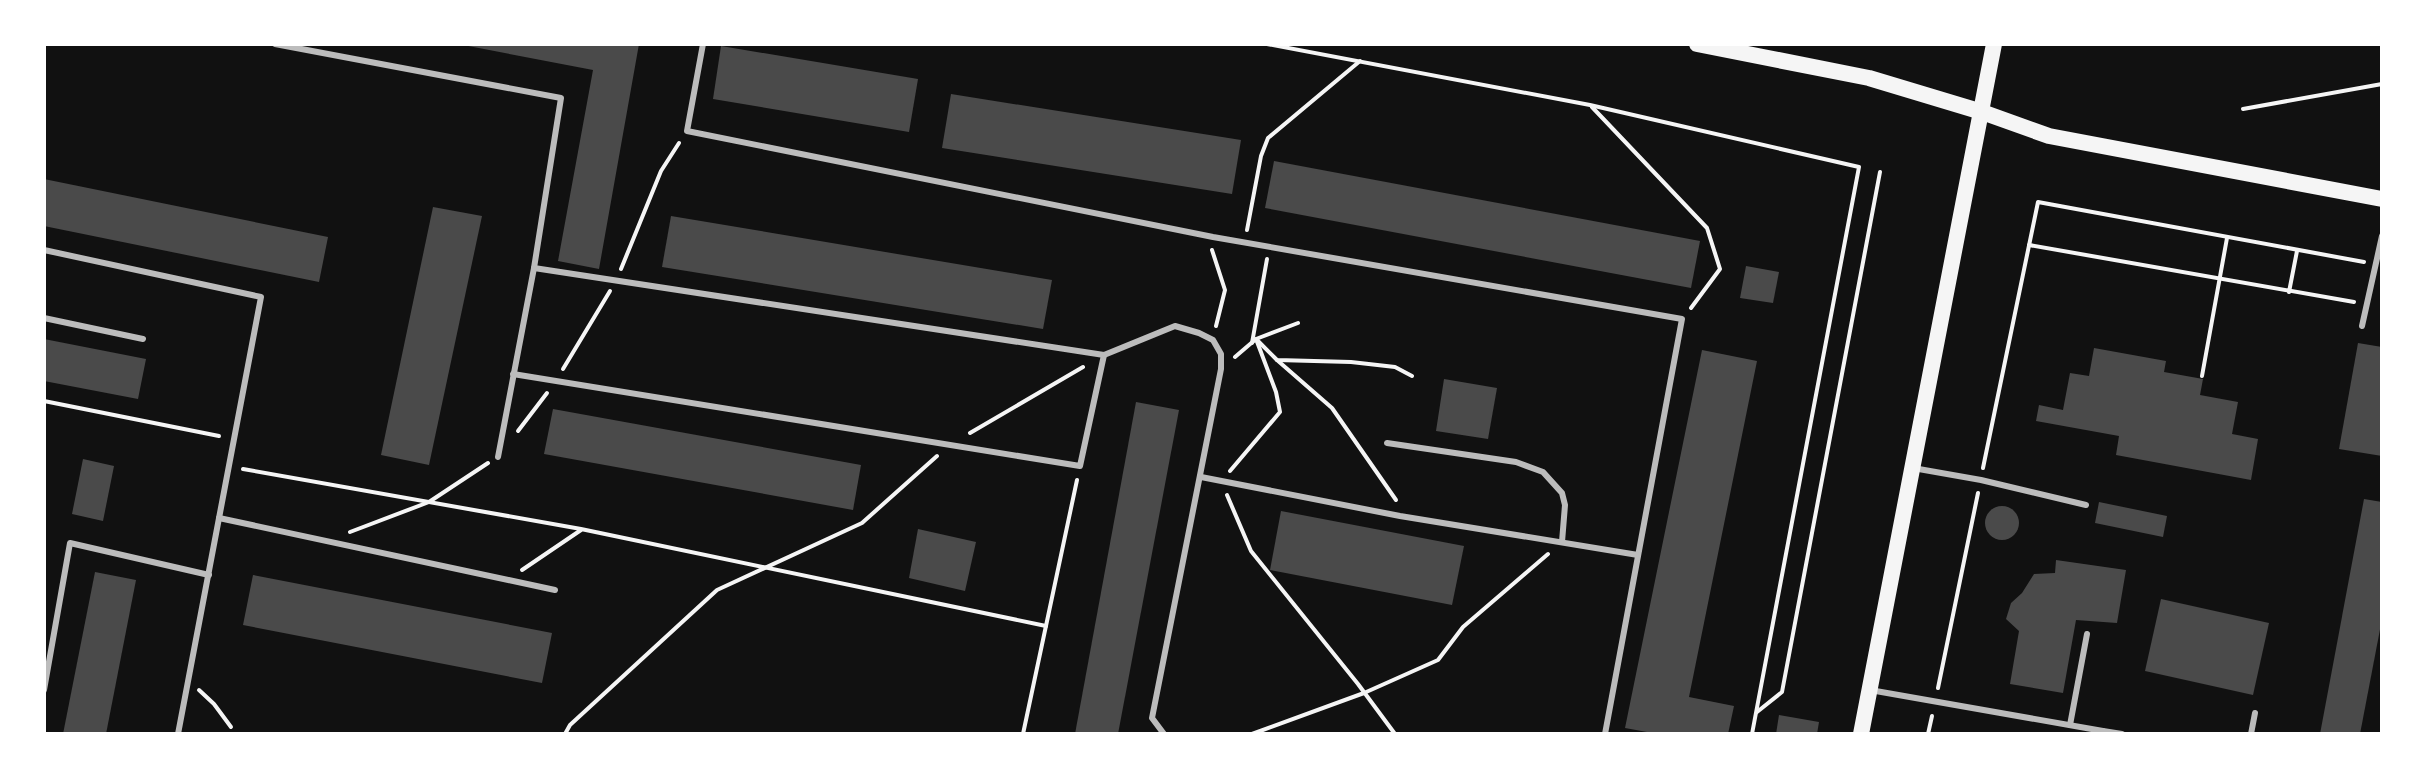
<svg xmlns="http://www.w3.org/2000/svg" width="2426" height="778" font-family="'Exo 2',sans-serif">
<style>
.building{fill:#4a4a4a}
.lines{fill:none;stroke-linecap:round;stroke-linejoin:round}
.path{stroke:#f5f5f5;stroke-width:4}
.service{stroke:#bcbcbc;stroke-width:6}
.secondary{stroke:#f5f5f5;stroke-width:16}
</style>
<rect width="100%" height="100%" fill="#111"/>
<g class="building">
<polygon points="458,44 639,44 599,269 558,261 593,70"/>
<polygon points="721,46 918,79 909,132 713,99"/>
<polygon points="951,94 1241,140 1232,194 942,148"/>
<polygon points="1274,161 1700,241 1691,288 1265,208"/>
<polygon points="44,179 328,237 319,282 44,226"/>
<polygon points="433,207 482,216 429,465 381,455"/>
<polygon points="671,216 1052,280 1043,329 662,267"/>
<polygon points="1746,266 1779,272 1773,303 1740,298"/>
<polygon points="44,339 146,359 138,399 44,381"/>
<polygon points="2358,343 2382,347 2382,456 2339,449"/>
<polygon points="2094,348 2166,361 2164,372 2203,379 2200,395 2238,402 2232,434 2258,439 2251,480 2116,455 2119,436 2036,421 2039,405 2063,410 2070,373 2089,376"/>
<polygon points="1702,350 1757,361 1689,697 1734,706 1728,734 1647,734 1647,732 1625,728"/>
<polygon points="1444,379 1497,388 1488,439 1436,431"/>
<polygon points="1136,402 1179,410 1118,734 1075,734"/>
<polygon points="553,409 861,465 853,510 544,454"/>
<polygon points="83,459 114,466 103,521 72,514"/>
<polygon points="2364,499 2382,502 2382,619 2360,734 2320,734"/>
<polygon points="2099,502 2167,516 2163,537 2095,523"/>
<circle cx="2002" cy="523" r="17"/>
<polygon points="1281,511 1464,546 1452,605 1270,570"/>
<polygon points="918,529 976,542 965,591 909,578"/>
<polygon points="2056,560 2126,570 2117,623 2076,620 2063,693 2010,684 2019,631 2006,619 2011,603 2022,593 2034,574 2055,573"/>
<polygon points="95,572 136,580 106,734 63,734"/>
<polygon points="253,575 552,633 542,683 243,625"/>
<polygon points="2161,599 2269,623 2253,695 2145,671"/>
<polygon points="1779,715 1819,722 1817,734 1776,734"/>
</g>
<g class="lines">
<g class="path">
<polyline points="1267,44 1590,105 1859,167 1752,734"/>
<polyline points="1592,107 1707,228 1720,269 1691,308"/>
<polyline points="2243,109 2382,84"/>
<polyline points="1247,230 1261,156 1268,138 1360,61"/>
<polyline points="2029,245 2354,302"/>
<polyline points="1212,250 1225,290 1216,326"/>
<polyline points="621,269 661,171 679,143"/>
<polyline points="2289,292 2297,251"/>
<polyline points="1257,340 1277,360 1351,362 1395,367 1412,376"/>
<polyline points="1252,343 1267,259"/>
<polyline points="1235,357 1256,339 1298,323"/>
<polyline points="1277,360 1332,408 1396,500"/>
<polyline points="563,369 610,291"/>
<polyline points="2202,376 2227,238"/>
<polyline points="44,401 219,436"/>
<polyline points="518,431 547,393"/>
<polyline points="970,433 1083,367"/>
<polyline points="1983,468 2038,202 2364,262"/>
<polyline points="243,469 581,529 1046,626"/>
<polyline points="1230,471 1280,412 1276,392 1256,339"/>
<polyline points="1227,495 1251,551 1358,684 1395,734"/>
<polyline points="350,532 429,502 488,463"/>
<polyline points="522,570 581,530"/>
<polyline points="1938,688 1978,493"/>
<polyline points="199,690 214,704 231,727"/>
<polyline points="1757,712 1782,692 1880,172"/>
<polyline points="565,734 570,725 717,590 862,523 937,456"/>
<polyline points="1023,734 1077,480"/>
<polyline points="1252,734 1364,693 1438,660 1463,627 1548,554"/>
<polyline points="1928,734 1932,716"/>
</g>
<g class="service">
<polyline points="275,44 561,98 534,268 1104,355 1175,326 1199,333 1213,340 1221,354 1221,369 1152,718 1164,734"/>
<polyline points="703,44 687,131 1213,237 1682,319 1605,734"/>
<polyline points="44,250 261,297 178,734"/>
<polyline points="44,318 143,339"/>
<polyline points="2362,326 2382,236"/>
<polyline points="513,374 1080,466 1104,355"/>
<polyline points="1387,443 1516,462 1543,472 1562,493 1565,505 1562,542"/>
<polyline points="498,457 534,268"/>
<polyline points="1913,468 1981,480 2086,505"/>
<polyline points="1201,477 1400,516 1638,555"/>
<polyline points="219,518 555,590"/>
<polyline points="44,690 70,543 209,575"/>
<polyline points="1870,690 2103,731 2102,734"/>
<polyline points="2070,725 2087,634"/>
<polyline points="2103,731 2122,734"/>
<polyline points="2251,734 2255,713"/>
</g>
<g class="secondary">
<polyline points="1697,44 1869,78 1982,112 2049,136 2382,199"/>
<polyline points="1861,734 1994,44"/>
</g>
</g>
<rect width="2426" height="778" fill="none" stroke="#ffffff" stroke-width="92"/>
</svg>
